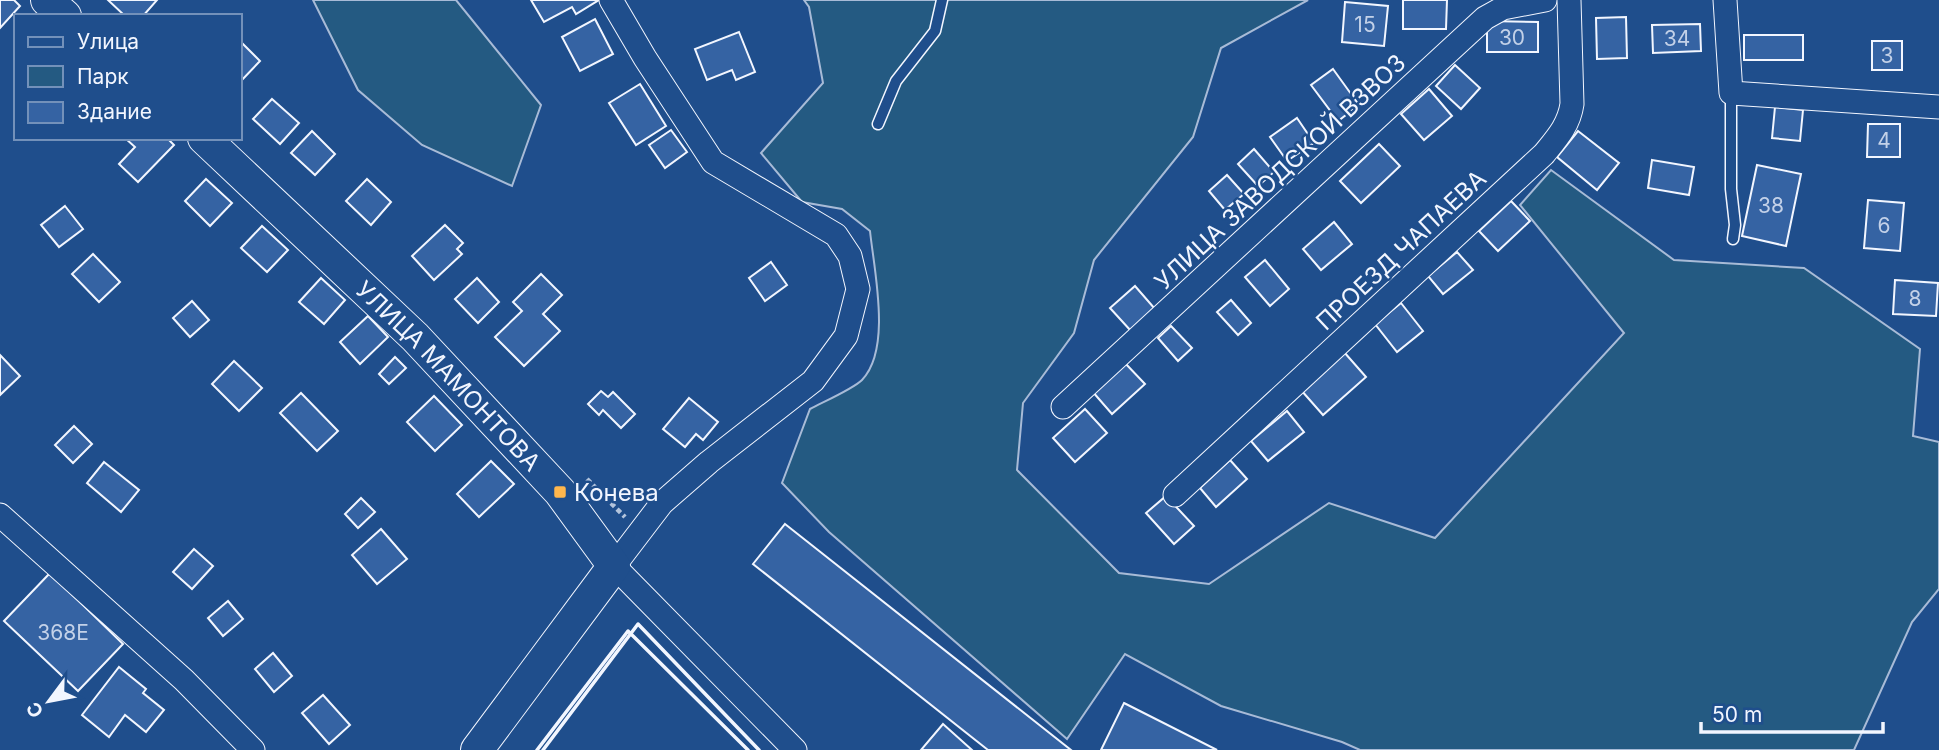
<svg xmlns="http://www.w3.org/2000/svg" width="1939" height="750" font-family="Inter,sans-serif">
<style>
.green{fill:#245a82;stroke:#a8bbd7;stroke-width:2}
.building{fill:#3563a3;stroke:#f2f6ff;stroke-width:2}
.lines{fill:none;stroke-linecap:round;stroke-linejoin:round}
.service-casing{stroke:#f2f6ff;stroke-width:13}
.minor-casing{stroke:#f2f6ff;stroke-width:25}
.secondary-casing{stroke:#f2f6ff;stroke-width:34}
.path{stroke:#b3c4dc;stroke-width:4.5;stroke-dasharray:5 3.5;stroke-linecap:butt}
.service{stroke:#1f4e8c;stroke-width:10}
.minor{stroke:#1f4e8c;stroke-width:23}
.secondary{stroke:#1f4e8c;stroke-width:32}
.wall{stroke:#f2f6ff;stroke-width:3.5}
.poi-dot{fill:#ffb74d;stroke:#1f4e8c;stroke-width:2.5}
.labels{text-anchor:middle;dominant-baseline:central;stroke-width:5;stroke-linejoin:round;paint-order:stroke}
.number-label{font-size:21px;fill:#c3d1e8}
.street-label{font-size:24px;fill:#f2f6ff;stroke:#1f4e8c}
.poi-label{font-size:24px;fill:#f2f6ff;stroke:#1f4e8c;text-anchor:start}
</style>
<rect width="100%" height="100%" fill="#1f4e8c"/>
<g class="green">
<polygon points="313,0 456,0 541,105 512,186 422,145 358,90"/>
<path d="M804,0h504l-87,48 -28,89 -99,123 -20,73 -51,70 -6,67 102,103 90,11 120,-81 106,35 189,-205 -104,-128 31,-35 123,90 130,8 116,81 -7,87 26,6v147l-27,33 -58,128h-494l-18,-8 -121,-36 -96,-52 -58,85 -238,-207 -47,-49 28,-74c13,-7 43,-20 52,-29 30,-31 12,-110 8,-149l-28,-22 -40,-7 -41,-49 62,-70 -14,-76z"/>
</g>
<g class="building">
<polygon points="0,0 14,0 20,6 0,28"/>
<polygon points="108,0 157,0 143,16 125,16"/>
<polygon points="531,0 599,0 576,14 572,7 544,22"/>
<polygon points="1403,0 1447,0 1446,29 1403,29"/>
<polygon points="1345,2 1388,6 1384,46 1342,42"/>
<polygon points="1626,17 1627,58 1597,59 1596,18"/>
<polygon points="595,19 613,54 580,71 562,37"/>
<polygon points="1487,21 1538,22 1538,52 1487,52"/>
<polygon points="1700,24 1701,51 1653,53 1652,25"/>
<polygon points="739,32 755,72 736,80 732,70 707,80 695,49"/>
<rect x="1744" y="35" width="59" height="25"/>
<polygon points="240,41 260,61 240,82"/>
<rect x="1872" y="41" width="30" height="29"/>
<polygon points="1455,65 1480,88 1461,109 1436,86"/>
<polygon points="1333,69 1359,105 1338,121 1311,85"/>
<polygon points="640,84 666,126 636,145 609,103"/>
<polygon points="1429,89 1452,116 1424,140 1401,114"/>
<polygon points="272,99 299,123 280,144 253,119"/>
<polygon points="1775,107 1803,110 1800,141 1772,138"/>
<polygon points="1297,118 1314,143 1287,161 1270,137"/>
<polygon points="1868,124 1900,124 1900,157 1867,157"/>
<polygon points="671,130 687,152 665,168 649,145"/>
<polygon points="312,131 335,154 315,175 291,153"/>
<polygon points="1578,131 1619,163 1597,190 1557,157"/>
<polygon points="125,138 167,138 174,145 138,182 119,164 135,147"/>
<polygon points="1379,144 1400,166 1361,203 1340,181"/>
<polygon points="1254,149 1274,172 1258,186 1238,164"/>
<polygon points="1652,160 1694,167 1689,195 1648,188"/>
<polygon points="1757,165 1801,174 1786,246 1742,236"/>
<polygon points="1227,175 1244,194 1225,210 1209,191"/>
<polygon points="206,179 232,203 210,226 185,201"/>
<polygon points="367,179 391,202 371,225 346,201"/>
<polygon points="1868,200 1904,203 1900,251 1864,248"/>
<polygon points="1511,201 1530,221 1498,251 1479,231"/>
<polygon points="65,206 83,229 59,247 41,225"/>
<polygon points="1334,222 1352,244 1321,270 1303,249"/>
<polygon points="445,225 463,243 457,249 462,254 434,280 412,256"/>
<polygon points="262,226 288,250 267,272 241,248"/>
<polygon points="1457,252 1473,270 1443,294 1428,276"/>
<polygon points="93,254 120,282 99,302 72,274"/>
<polygon points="1265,260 1289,289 1270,306 1245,277"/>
<polygon points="771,262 787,285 765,301 749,278"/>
<polygon points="541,274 562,295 543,314 560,331 524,366 495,337 522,311 513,302"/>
<polygon points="321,278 345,300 324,324 299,302"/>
<polygon points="477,278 499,302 478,323 455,299"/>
<polygon points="1895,280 1938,283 1936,316 1893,314"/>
<polygon points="1135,286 1155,309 1131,331 1110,308"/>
<polygon points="1231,300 1251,323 1238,335 1217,312"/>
<polygon points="192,301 209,320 190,337 173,318"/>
<polygon points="1401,303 1423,331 1397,352 1375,324"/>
<polygon points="368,316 388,337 360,364 340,342"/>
<polygon points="1171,326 1192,348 1178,361 1158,338"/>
<polygon points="1344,352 1366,377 1323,415 1301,390"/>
<polygon points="0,355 20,376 0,395"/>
<polygon points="395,357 406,368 389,384 379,374"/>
<polygon points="234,361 262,388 239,411 212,384"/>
<polygon points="1124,362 1145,384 1112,414 1092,391"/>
<polygon points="601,391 608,397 613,392 635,414 621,428 603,410 599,415 588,404"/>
<polygon points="301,393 338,431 317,451 280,413"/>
<polygon points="434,396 462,425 435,451 407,422"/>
<polygon points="689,398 718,422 703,440 696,434 685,447 663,429"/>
<polygon points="1085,409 1107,433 1075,462 1053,438"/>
<polygon points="1287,411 1304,432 1268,461 1251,441"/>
<polygon points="74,426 92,444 73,463 55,445"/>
<polygon points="1230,460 1247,479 1216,507 1200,488"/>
<polygon points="491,461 514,484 479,517 457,494"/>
<polygon points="104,462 139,490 121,512 87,483"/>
<polygon points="1166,496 1194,526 1174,544 1146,513"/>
<polygon points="361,498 375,512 358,528 345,514"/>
<polygon points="785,524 1071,750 988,750 753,564"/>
<polygon points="381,529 407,559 377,584 352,555"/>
<polygon points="194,549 213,566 192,589 173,572"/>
<polygon points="50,573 123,644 78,691 4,621"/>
<polygon points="228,601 243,619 223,636 208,618"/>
<polygon points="273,653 292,676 274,692 255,669"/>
<polygon points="119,667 146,689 143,693 164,710 146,732 125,715 109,737 82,715"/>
<polygon points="323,695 350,725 329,744 302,713"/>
<polygon points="1124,703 1217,750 1101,750"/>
<polygon points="943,724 972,750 921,750"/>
</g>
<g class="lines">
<defs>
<g id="service">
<polyline points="1731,93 1731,189 1735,225 1733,239"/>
<polyline points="878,124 896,81 935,31 942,0"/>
</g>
<g id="minor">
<polyline points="611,0 645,58 713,162 836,235 850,256 858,289 846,336 813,381 709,462 662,503 614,566 795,750"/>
<polyline points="1725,0 1731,93 1939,107"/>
<polyline points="1063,407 1485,18 1503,8 1545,0"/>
<path d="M1175,495l369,-341c13,-16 25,-29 28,-50l-3,-104"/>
<polyline points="0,515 184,680 253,750"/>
</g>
<g id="secondary">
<polyline points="47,0 65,16"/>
<path id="s1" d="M204,138l211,199 145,155 54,74 -137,184"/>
</g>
</defs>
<use href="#service" class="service-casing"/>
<use href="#minor" class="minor-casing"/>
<use href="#secondary" class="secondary-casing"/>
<polyline class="path" points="587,479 625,517"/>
<use href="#service" class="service"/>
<use href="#minor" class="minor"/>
<use href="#secondary" class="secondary"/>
<g class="wall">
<polyline points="537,750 628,631 748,750"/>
<polyline points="543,750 638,624 759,750"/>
</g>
</g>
<rect class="poi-dot" x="553" y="485" width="14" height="14" rx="3.5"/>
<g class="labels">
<g class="number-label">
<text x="1365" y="24">15</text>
<text x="1512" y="37">30</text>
<text x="1677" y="38">34</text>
<text x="1887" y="55">3</text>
<text x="1884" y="140">4</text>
<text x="1771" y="205">38</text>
<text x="1884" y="225">6</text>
<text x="1915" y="298">8</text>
<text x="63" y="632">368Е</text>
</g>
<g class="street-label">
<text transform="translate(1280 172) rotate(-43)">УЛИЦА ЗАВОДСКОЙ ВЗВОЗ</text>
<text transform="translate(1401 250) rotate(-43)">ПРОЕЗД ЧАПАЕВА</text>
<text stroke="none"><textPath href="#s1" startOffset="341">УЛИЦА МАМОНТОВА</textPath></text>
</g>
<g class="poi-label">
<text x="574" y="492">Конева</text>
</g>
</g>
<rect x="14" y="14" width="228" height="126" fill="#1f4e8c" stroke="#7391ba" stroke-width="2"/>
<rect x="28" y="37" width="35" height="10" fill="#1f4e8c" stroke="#7391ba" stroke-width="2"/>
<text x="77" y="49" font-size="21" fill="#f2f6ff">Улица</text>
<rect x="28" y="66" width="35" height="21" fill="#245a82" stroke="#7391ba" stroke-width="2"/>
<text x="77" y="84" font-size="21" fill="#f2f6ff">Парк</text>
<rect x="28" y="102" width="35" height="21" fill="#3563a3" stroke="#7391ba" stroke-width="2"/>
<text x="77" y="119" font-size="21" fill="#f2f6ff">Здание</text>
<g transform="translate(49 701) rotate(238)" stroke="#1f4e8c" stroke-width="5" paint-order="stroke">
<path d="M0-5L12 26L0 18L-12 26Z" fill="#f2f6ff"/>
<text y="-10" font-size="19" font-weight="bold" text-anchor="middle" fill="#f2f6ff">С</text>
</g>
<path d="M1701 722v10h182v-10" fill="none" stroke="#f2f6ff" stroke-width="3.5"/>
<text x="1712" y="722" font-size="21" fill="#f2f6ff" stroke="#1f4e8c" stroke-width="5" paint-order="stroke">50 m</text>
</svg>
